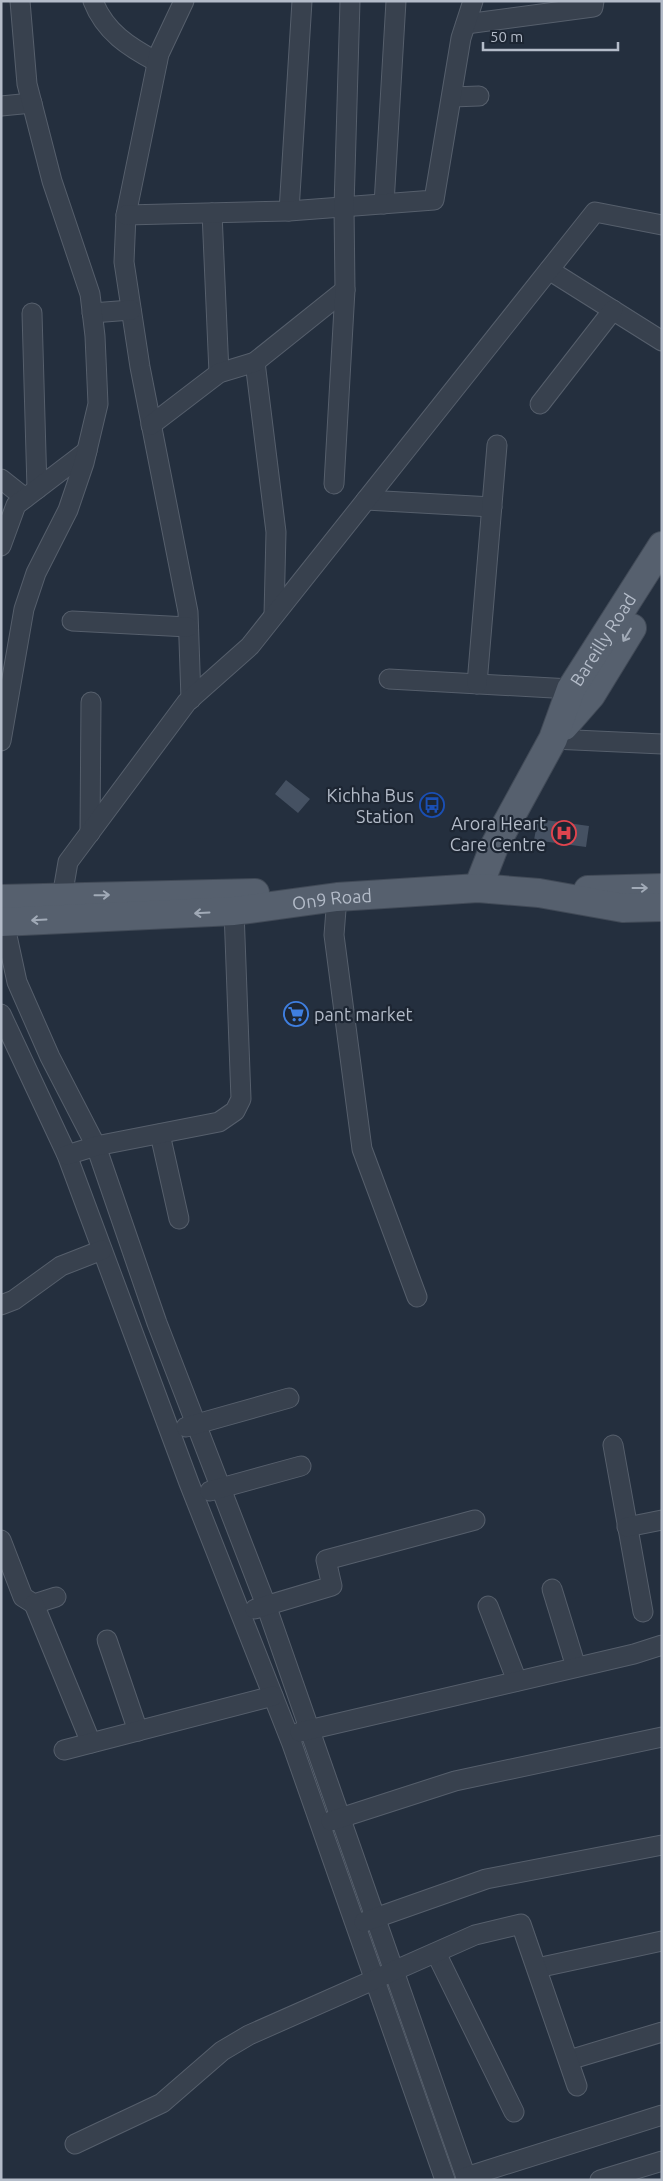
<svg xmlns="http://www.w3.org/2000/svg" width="663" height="2181" font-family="Ubuntu,sans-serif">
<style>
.building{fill:#455162}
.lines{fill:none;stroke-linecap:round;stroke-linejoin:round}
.street-casing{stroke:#565f6c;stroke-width:21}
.primary-casing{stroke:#414a57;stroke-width:30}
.street{stroke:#38414e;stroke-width:19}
.primary{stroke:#56606e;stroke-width:28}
.oneway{stroke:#a1aab7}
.labels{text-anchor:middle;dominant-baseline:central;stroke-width:4.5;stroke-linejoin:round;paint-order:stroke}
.street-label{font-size:18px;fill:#b4bcc9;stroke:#1d2633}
.poi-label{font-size:18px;fill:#b4bcc9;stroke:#1d2633;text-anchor:end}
</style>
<rect width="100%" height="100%" fill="#242f3e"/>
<g class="building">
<polygon points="286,780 310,799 298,813 275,794"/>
<polygon points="538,819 589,826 586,847 534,840"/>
</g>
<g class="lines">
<defs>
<g id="street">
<path d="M93,1c12,31 36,46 64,61"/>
<polyline points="184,1 159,54 126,215 124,262 140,367 188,612 191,699"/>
<polyline points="466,24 593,7 594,1"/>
<polyline points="452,97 479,96"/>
<polyline points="1,106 32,103"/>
<polyline points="384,204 396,1"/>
<polyline points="289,211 302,1"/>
<polyline points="212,213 219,373"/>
<polyline points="126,215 289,211 434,200 461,38 473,1"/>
<polyline points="549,270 662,341"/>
<polyline points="32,313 37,489"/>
<polyline points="92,313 131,310"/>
<polyline points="255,362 276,532 274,615"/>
<polyline points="540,404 613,310"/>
<polyline points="151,425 219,373 255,362 345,290"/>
<polyline points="1,479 25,498"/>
<polyline points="334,484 345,290 344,207 350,1"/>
<polyline points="366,500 492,507"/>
<polyline points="1,546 16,505 87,451"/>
<polyline points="72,621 188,627"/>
<polyline points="389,679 571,689"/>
<polyline points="477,684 497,445"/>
<polyline points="553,739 662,744"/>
<polyline points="1,741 24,609 36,573 68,510 84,463 98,404 95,336 90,294 52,181 27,84 20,1"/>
<polyline points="90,833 91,702"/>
<polyline points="62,897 68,862 187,702 250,646 595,212 662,225"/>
<polyline points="337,897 334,935 362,1149 417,1297"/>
<polyline points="4,922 17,982 50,1057 96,1146 157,1323 266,1605 467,2180"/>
<polyline points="1,1014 67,1155 189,1483 292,1744 445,2180"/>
<polyline points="160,1134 179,1219"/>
<polyline points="67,1155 96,1146 219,1122 235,1111 241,1099 234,911"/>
<polyline points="1,1305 14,1300 61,1266 102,1250"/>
<polyline points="186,1427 289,1398"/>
<polyline points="613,1445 643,1612"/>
<polyline points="210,1491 301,1466"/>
<polyline points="627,1527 662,1520"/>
<polyline points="1,1540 23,1597 34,1604 56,1597"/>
<polyline points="552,1589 576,1667"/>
<polyline points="34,1604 91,1743"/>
<polyline points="488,1606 517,1681"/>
<polyline points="255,1609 332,1586 326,1560 475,1520"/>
<polyline points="107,1640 138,1731"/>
<polyline points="300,1732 634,1654 662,1645"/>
<polyline points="64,1750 273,1696"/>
<polyline points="331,1821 455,1781 662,1737"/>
<polyline points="364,1922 486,1879 662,1845"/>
<polyline points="436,1953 514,2112"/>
<polyline points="537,1968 662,1941"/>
<polyline points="569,2060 662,2032"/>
<polyline points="75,2144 162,2103 222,2051 249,2035 475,1935 521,1924 577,2086"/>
<polyline points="466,2177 662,2115"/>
<polyline points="600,2180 662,2161"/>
</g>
<g id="primary">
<polyline points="564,726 591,695 632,628"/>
<path id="s1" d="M478,888l16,-41 59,-108 18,-50 91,-143"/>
<polyline points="588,890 662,888"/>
<polyline points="1,899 255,893"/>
<path id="s2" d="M1,922l233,-11 103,-14 141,-9 61,5 84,15 39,-1"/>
</g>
</defs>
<use href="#street" class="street-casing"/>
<use href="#primary" class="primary-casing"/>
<use href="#street" class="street"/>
<use href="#primary" class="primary"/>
</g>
<defs><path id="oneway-shaft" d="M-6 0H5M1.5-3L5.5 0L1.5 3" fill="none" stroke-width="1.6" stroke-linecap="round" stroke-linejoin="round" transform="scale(1.25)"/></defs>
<g class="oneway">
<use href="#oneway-shaft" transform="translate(627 635) rotate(121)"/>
<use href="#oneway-shaft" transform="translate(640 888)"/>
<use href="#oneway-shaft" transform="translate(102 895) rotate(-1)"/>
<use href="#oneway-shaft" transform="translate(202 913) rotate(177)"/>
<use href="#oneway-shaft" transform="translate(39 920) rotate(177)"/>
</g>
<defs>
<symbol id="bus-ring" viewBox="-11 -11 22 22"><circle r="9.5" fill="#1d2633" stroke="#1a4fb4" stroke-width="1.5"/><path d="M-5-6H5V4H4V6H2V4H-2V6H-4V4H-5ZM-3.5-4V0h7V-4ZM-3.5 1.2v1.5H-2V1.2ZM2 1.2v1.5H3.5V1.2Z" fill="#1a4fb4"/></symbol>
<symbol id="hospital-ring" viewBox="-11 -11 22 22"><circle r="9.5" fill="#1d2633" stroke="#e0444e" stroke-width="1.5"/><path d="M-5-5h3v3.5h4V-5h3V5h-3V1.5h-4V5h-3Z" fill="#e0444e"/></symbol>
<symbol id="supermarket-ring" viewBox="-11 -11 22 22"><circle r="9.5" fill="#1d2633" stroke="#3f7fe0" stroke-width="1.5"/><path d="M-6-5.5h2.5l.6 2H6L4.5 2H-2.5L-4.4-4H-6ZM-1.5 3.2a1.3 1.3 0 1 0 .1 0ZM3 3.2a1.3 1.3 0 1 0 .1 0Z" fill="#3f7fe0"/></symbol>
</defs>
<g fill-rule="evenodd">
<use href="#bus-ring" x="418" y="791" width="28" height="28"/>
<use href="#hospital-ring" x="550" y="819" width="28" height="28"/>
<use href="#supermarket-ring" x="282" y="1000" width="28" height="28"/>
</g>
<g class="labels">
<g class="street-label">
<text stroke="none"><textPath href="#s1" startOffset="279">Bareilly Road</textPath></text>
<text stroke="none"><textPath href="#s2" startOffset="332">On9 Road</textPath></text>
</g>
<g class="poi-label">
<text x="414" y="795">Kichha Bus<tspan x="414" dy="21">Station</tspan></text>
<text x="546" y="823">Arora Heart<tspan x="546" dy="21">Care Centre</tspan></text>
<text x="314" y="1014" text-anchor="start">pant market</text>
</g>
</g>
<rect width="663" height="2181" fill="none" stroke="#b4bcc9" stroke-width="5"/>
<path d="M483 42v8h135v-8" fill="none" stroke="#b4bcc9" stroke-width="2.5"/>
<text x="490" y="42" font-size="15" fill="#b4bcc9" stroke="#1d2633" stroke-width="4" paint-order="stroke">50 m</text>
</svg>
